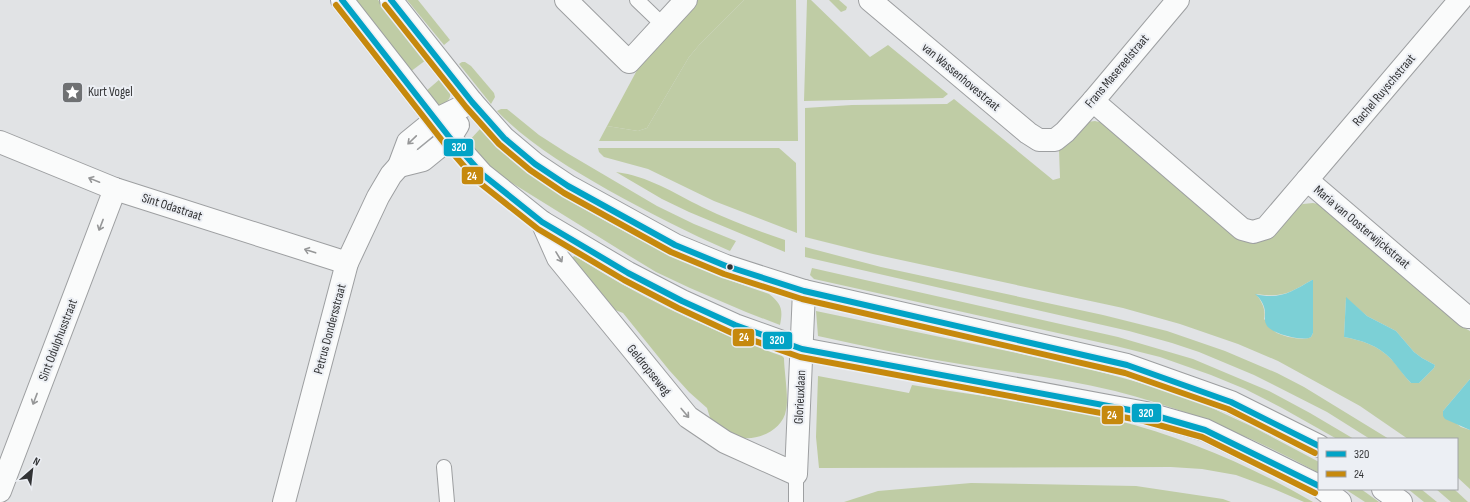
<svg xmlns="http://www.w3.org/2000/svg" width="1470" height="502" font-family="'Sofia Sans Condensed',sans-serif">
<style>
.green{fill:#bfcca5;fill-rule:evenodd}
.forest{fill:#becba1}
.water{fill:#7cd0d6}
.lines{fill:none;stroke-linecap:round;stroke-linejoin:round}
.lane-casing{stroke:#9d9fa1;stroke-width:16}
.street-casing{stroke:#9d9fa1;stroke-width:24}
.secondary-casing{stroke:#9d9fa1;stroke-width:24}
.lane{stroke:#fafbfb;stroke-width:14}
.street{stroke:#fafbfb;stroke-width:22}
.secondary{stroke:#fafbfb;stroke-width:22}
.bus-1-casing{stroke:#eceff4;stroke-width:9}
.bus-2-casing{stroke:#eceff4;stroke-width:9}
.bus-1{stroke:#02a3c6;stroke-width:6}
.bus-2{stroke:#c6890d;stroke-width:6}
.oneway{stroke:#969798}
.bus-dot{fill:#323335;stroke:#eceff4;stroke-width:1.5}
.labels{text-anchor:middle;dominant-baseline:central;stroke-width:4;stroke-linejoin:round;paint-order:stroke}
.street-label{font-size:13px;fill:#323335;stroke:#eceff4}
.poi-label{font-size:13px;fill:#323335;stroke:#eceff4;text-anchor:start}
.line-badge{stroke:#eceff4;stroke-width:1.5}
.badge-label{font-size:11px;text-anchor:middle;font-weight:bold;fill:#fff}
</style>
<rect width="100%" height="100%" fill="#e1e3e5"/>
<g class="green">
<polygon points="352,0 378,0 426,60 410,72"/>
<polygon points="407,0 418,0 450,40 444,45"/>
<polygon points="744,0 796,0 798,141 599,141 607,126 638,131 647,128 689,57 700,44"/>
<polygon points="807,0 811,0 870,57 888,45 948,94 943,98 804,101"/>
<polygon points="829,0 839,0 847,7 846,10 841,12"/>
<polygon points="462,62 465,62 471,66 494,93 495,97 491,104 459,64"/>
<path d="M440,79c13,16 15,17 -2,30l-13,-17z"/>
<path d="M954,99l99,81 7,-2 -1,-28 28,-28 8,-1 8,2 130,112 70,-31 10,-1 5,1 143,122 9,5v48l-27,32v2l18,14 9,3v59l-13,-12v-38h-49l-48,-33 -82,-45 -40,-17 -58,-20 -57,-16 -250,-54 -68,-17v-129l47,-3 95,-1zM1312,280h1v53l-2,4c-7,4 -26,0 -34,-4 -5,-3 -9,-10 -13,-14 2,-10 -2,-17 -8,-25 27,4 33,-1 56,-14zM1346,298l21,18 29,15 18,21 8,6 13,7 -1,3 -15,15h-8c-7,-7 -12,-16 -20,-24 -12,-13 -30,-19 -47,-22z"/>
<path d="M501,109h6l32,26 28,18 90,53 37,18 42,17 -6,10c-42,-18 -82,-39 -122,-61 -40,-23 -79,-46 -111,-79z"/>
<path d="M480,129c31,35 66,58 106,81 40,23 80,44 123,62 19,8 40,15 60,22 13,10 14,16 11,31l-34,-13 -56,-24 -34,-16 -28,-17 -137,-85 -24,-27z"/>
<polygon points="598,148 779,148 796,163 797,233 714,201 648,169 604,157 599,152"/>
<polygon points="805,247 881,267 1103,315 1167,331 1225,351 1277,373 1304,387 1389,439 1370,439 1327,412 1254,375 1199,352 1172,343 1129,331 805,257"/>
<polygon points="812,268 1118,337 1193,359 1269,391 1310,413 1354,439 1337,439 1282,408 1245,389 1211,375 1160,357 1116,346 814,279 810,275"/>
<path d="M816,311l263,55 51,14 42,12 40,16 41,19 66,35v11c-65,-35 -132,-64 -204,-82 -49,-12 -99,-18 -149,-26 -50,-8 -99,-18 -148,-29z"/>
<polygon points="971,483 1136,486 1223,499 1231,502 844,502 878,491"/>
<polygon points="1345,489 1361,489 1379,502 1365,502"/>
<polygon points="1408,489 1421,489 1437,502 1424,502"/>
<polygon points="1436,489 1454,489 1468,502 1451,502"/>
</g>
<g class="forest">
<polygon points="698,0 744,0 700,44 689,57 647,128 638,131 607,126 643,59 666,32"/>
<path d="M616,172c32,4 58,21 86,35 26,13 54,23 83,33v12l-96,-40 -27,-13z"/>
<path d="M575,256c66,42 133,74 207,100l2,2c0,13 5,40 2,52 -3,20 -29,32 -48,27 -9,-3 -19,-11 -27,-16l-4,-13 -18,-16 -20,-22 -46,-57 -13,-5 -39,-48 1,-3z"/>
<path d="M818,376l91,17 3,-8c68,11 137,19 203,35 69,17 136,46 198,82h-9l-30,-13 -38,-14 -34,-6 -31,-2 -352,1 -3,-31z"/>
</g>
<g class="water">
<path d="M1312,280h1v53l-2,4c-8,5 -38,-3 -44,-11 -3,-5 -2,-8 -2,-13 0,-7 -4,-14 -10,-19 25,6 36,-2 57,-14z"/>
<path d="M1346,297l21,19 29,15 18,21 8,6 13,7 -1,3 -15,15h-8c-7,-7 -13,-16 -20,-24 -12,-13 -30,-19 -47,-22z"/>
<polygon points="1470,379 1470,430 1445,419 1443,416 1443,411"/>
</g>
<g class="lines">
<defs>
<g id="lane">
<polyline points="637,0 662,24"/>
<polyline points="444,467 447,502"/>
<polyline points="796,502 796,474"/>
</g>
<g id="street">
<polyline points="566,0 629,62 686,0"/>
<polyline points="870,0 1028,133 1039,140 1055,140 1065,132 1093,101 1178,0"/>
<polyline points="1093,101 1242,229 1253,232 1266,228 1307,180 1467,317 1470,317"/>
<polyline points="0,142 115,189 347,263"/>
<polyline points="1307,180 1460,0"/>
<polyline points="542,222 558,258 688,417 725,442 796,474 804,291"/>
<polyline points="0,491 115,189"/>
</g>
<g id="secondary">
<polyline points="342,0 450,138 482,174 542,222 628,273 682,301 735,325 802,349 1146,413 1205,430 1319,486"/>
<polyline points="391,0 472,102 504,138 535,164 568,186 675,245 726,266 804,291 1127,365 1231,402 1319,446"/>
<polyline points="399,166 423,160 450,138 458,125"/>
<polyline points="1323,489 1340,502"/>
<polyline points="1383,489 1401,502"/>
<polyline points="284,502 347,263 378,197 391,175 399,166 408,142 435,120 472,102"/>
</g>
</defs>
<use href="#lane" class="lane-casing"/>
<use href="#street" class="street-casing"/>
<use href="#secondary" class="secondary-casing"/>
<use href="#lane" class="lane"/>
<use href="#street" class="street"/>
<use href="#secondary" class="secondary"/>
<defs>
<g id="bus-1">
<polyline points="342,0 450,138 482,174 542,222 628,273 682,301 735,325 802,349 1146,413 1205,430 1319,486"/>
<polyline points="391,0 472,102 504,138 535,164 568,186 675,245 726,266 804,291 1127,365 1231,402 1319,446"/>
</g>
<g id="bus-2">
<polyline points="336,5 444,143 476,180 538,229 624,280 678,308 732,333 800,357 1144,421 1202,437 1315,493"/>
<polyline points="385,5 466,107 499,144 530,170 564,193 671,252 724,274 802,299 1125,373 1228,409 1315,453"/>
</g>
</defs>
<use href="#bus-1" class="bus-1-casing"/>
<use href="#bus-2" class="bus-2-casing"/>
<use href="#bus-1" class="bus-1"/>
<use href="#bus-2" class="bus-2"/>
</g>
<defs><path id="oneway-shaft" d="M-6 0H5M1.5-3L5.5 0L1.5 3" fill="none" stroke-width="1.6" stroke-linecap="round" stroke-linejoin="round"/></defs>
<g class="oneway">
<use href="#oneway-shaft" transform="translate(412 140) rotate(136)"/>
<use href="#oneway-shaft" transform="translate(94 180) rotate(-158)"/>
<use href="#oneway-shaft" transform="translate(101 225) rotate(111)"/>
<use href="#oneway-shaft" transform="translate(310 251) rotate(-162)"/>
<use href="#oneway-shaft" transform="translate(559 257) rotate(59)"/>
<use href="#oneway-shaft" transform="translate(35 399) rotate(111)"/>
<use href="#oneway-shaft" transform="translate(685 413) rotate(50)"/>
</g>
<defs>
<symbol id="sight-square" viewBox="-11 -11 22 22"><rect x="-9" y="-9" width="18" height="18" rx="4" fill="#6f7173" stroke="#eceff4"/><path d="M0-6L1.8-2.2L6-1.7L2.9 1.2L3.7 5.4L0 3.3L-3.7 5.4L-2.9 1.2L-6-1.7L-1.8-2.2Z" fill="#fff"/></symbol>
</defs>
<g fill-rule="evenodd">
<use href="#sight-square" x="60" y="80" width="25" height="25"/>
</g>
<circle class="bus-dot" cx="730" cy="267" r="3.5"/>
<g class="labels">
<g class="street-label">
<text transform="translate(1117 71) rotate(-50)">Frans Masereelstraat</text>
<text transform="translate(961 77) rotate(40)">van Wassenhovestraat</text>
<text transform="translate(1384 90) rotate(-50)">Rachel Ruyschstraat</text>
<text transform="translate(172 207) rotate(18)">Sint Odastraat</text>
<text transform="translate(1362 227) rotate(40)">Maria van Oosterwijckstraat</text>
<text transform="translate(330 329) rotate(-75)">Petrus Dondersstraat</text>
<text transform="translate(58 340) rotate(-69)">Sint Odulphusstraat</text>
<text transform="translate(649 370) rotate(51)">Geldropseweg</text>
<text transform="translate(800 397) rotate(-87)">Glorieuxlaan</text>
</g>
<g class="poi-label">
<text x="88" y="92">Kurt Vogel</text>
</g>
</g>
<g class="line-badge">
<rect x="443" y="138" width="31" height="19" rx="4" fill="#02a3c6"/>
<rect x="461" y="166" width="23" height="19" rx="4" fill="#c6890d"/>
<rect x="732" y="328" width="23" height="19" rx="4" fill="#c6890d"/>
<rect x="762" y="331" width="31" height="19" rx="4" fill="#02a3c6"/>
<rect x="1131" y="403" width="31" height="20" rx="4" fill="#02a3c6"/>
<rect x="1101" y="405" width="23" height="20" rx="4" fill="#c6890d"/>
</g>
<g class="badge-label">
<text x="459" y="151">320</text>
<text x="472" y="180">24</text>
<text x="744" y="341">24</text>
<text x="777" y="344">320</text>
<text x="1146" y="417">320</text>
<text x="1112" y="419">24</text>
</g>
<rect x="1318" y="438" width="140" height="52" fill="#eceff4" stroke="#a2a4a8"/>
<rect x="1326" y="451" width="20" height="6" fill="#02a3c6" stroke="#a2a4a8"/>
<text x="1354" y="458" font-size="12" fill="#323335">320</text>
<rect x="1326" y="471" width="20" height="6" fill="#c6890d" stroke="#a2a4a8"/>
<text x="1354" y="478" font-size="12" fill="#323335">24</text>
<g transform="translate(32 470) rotate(28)" stroke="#eceff4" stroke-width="3" paint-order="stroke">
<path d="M0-3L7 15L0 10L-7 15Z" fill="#323335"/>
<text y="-6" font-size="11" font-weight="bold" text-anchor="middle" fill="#323335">N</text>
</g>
</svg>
